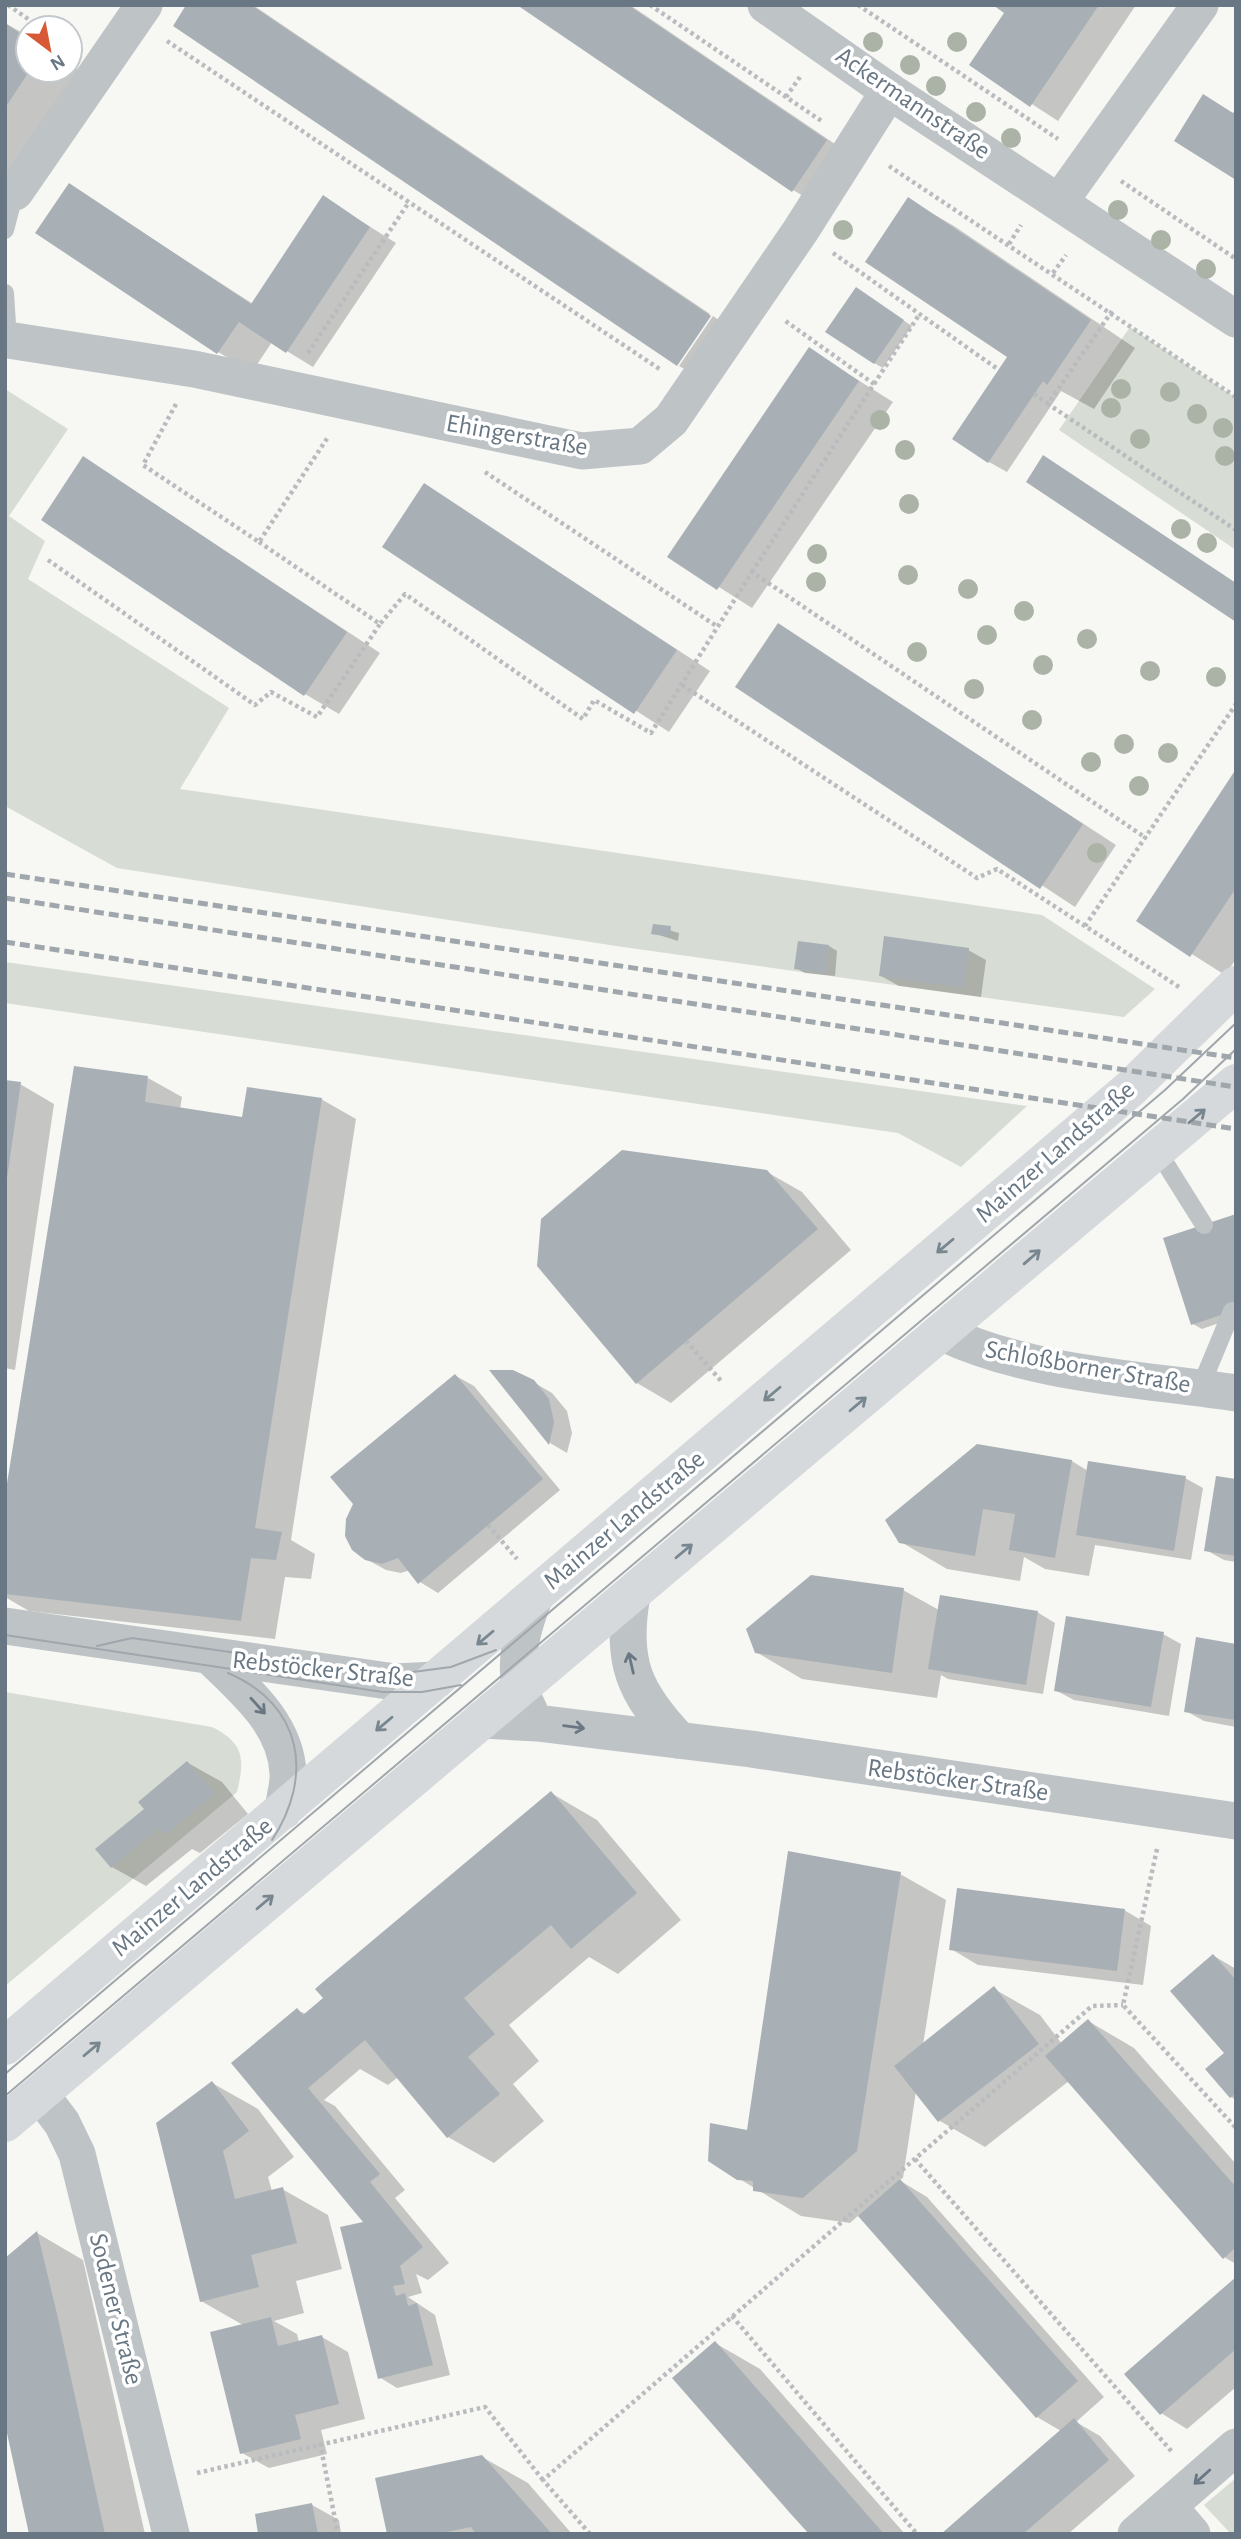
<svg xmlns="http://www.w3.org/2000/svg" width="1241" height="2539" font-family="'Alegreya Sans',sans-serif">
<style>
.green{fill:#d7dcd4}
.shadow{fill:#0003}
.building{fill:#a8b0b5}
.lines{fill:none;stroke-linecap:round;stroke-linejoin:round}
.path{stroke:#b9bcbe;stroke-width:4.5;stroke-dasharray:3.5 3.5;stroke-linecap:butt}
.lane{stroke:#bec3c6;stroke-width:18}
.street{stroke:#bec3c6;stroke-width:37}
.primary{stroke:#d5d9dc;stroke-width:38}
.tram{stroke:#a0a7ac;stroke-width:2}
.rail{stroke:#a0a7ac;stroke-width:5;stroke-dasharray:10 5;stroke-linecap:butt}
.tree{fill:#aab3a6}
.oneway{stroke:#788690}
.oneway2{stroke:#687783}
.labels{text-anchor:middle;dominant-baseline:central;stroke-width:7;stroke-linejoin:round;paint-order:stroke}
.street-label{font-size:26px;fill:#687783;stroke:#fff}
</style>
<rect width="100%" height="100%" fill="#f7f7f4"/>
<g class="green">
<polygon points="1130,327 1236,398 1236,550 1059,430"/>
<polygon points="5,389 68,429 9,516 45,541 28,579 229,708 180,789 1042,915 1155,989 1124,1017 616,946 117,868 5,806"/>
<polygon points="5,962 1027,1106 961,1167 898,1133 5,1003"/>
<path d="M5,1692l207,35c32,16 33,32 25,65l-232,194z"/>
<polygon points="1236,2478 1236,2534 1231,2534 1204,2505"/>
</g>
<g class="shadow">
<polygon points="189,5 253,5 710,314 676,364"/>
<polygon points="519,5 630,5 860,161 827,210 793,190"/>
<polygon points="996,5 1136,5 1058,121 972,65 1007,13"/>
<polygon points="5,23 28,36 28,70 70,70 70,64 89,77 5,201"/>
<polygon points="69,185 253,304 324,198 396,243 313,367 272,342 252,372 218,352"/>
<polygon points="909,200 954,226 1135,348 1094,409 1061,391 1007,472 989,462 1009,357"/>
<polygon points="865,295 912,326 883,368 874,363"/>
<polygon points="713,316 744,337 712,385 679,366"/>
<polygon points="810,350 893,402 752,608 670,556"/>
<polygon points="84,458 380,653 339,714 305,694"/>
<polygon points="425,485 710,671 669,732 384,547"/>
<polygon points="778,625 1116,845 1075,907 738,686"/>
<polygon points="1236,773 1236,959 1225,975 1138,920"/>
<polygon points="654,926 679,933 678,941 653,933"/>
<polygon points="829,946 837,951 835,976 805,973 796,968"/>
<polygon points="968,950 986,960 981,997 899,986 881,976"/>
<polygon points="148,1078 182,1097 180,1109 244,1119 321,1099 356,1119 291,1540 315,1554 311,1579 285,1577 275,1639 29,1611 5,1597 5,1522"/>
<polygon points="5,1082 20,1084 54,1104 15,1370 5,1368"/>
<polygon points="767,1172 802,1192 851,1250 671,1403 637,1383"/>
<polygon points="1165,1239 1236,1317 1202,1329 1193,1324"/>
<polygon points="493,1372 533,1382 552,1393 567,1411 572,1433 567,1453 550,1443"/>
<polygon points="456,1376 474,1386 560,1490 438,1593 420,1582 410,1570 401,1573 386,1570 366,1559 355,1504"/>
<polygon points="1072,1461 1088,1471 1185,1478 1203,1488 1191,1560 1095,1545 1089,1576 1045,1569 1024,1557 1020,1581 947,1569 901,1542"/>
<polygon points="1236,1481 1236,1562 1224,1560 1206,1550"/>
<polygon points="903,1590 939,1610 1037,1612 1055,1623 1043,1694 948,1679 941,1675 937,1698 802,1679 756,1652"/>
<polygon points="1163,1634 1181,1644 1169,1716 1074,1700 1055,1690"/>
<polygon points="1236,1646 1236,1727 1204,1721 1186,1711"/>
<polygon points="188,1763 222,1782 248,1814 200,1853 192,1849 146,1886 112,1867 146,1810"/>
<polygon points="551,1793 597,1820 681,1920 618,1974 589,1957 509,2025 539,2061 513,2084 544,2121 494,2163 448,2137 398,2077 388,2085 360,2069 324,2100 335,2106 405,2190 395,2198 449,2263 428,2280 416,2274 422,2293 408,2297 435,2315 450,2375 397,2388 379,2377 366,2223 233,2064 297,2010 306,2014"/>
<polygon points="900,1874 946,1900 923,2045 994,1989 1040,2015 1062,2044 1088,2021 1134,2048 1236,2164 1236,2264 1224,2257 1069,2081 985,2147 940,2121 916,2091 903,2178 899,2180 927,2197 1104,2397 1076,2422 1100,2436 1135,2476 1068,2534 944,2534 1061,2431 1037,2417 859,2215 850,2223 801,2216 738,2178 748,2133"/>
<polygon points="1124,1910 1151,1926 1143,1985 978,1965 951,1949"/>
<polygon points="1214,1956 1236,1969 1236,2100 1231,2097"/>
<polygon points="212,2083 258,2109 294,2157 268,2177 272,2191 282,2189 328,2215 342,2269 296,2281 304,2313 274,2321 297,2334 299,2342 322,2337 348,2352 365,2419 321,2430 327,2454 269,2468 242,2453 243,2325 201,2301"/>
<polygon points="37,2233 83,2260 145,2534 31,2534"/>
<polygon points="1236,2279 1236,2387 1187,2429 1161,2413"/>
<polygon points="715,2343 760,2369 905,2534 812,2534"/>
<polygon points="482,2457 528,2483 572,2534 389,2534"/>
<polygon points="312,2505 339,2520 341,2534 260,2534"/>
</g>
<g class="building">
<polygon points="186,5 251,5 711,316 677,366 173,26"/>
<polygon points="517,5 628,5 827,140 792,192"/>
<polygon points="993,5 1099,5 1030,107 969,65 1004,13"/>
<polygon points="5,23 28,39 30,70 5,108"/>
<polygon points="1203,94 1233,113 1236,109 1236,180 1174,141"/>
<polygon points="69,183 251,304 323,195 370,227 286,353 239,322 217,354 35,233"/>
<polygon points="908,197 1091,320 1047,385 1043,381 988,463 952,439 1007,357 865,262"/>
<polygon points="856,287 904,320 874,364 825,332"/>
<polygon points="809,347 859,381 717,590 667,557"/>
<polygon points="1043,455 1236,583 1236,622 1026,482"/>
<polygon points="83,456 347,632 304,696 41,520"/>
<polygon points="424,483 677,650 634,714 382,547"/>
<polygon points="778,623 1083,824 1040,889 735,687"/>
<polygon points="1236,769 1236,888 1190,957 1136,921"/>
<polygon points="653,924 671,926 670,937 651,934"/>
<polygon points="884,936 969,948 964,988 879,976"/>
<polygon points="798,941 829,945 826,973 794,969"/>
<polygon points="74,1066 148,1076 145,1102 242,1117 247,1087 322,1098 255,1528 282,1532 276,1560 251,1558 241,1621 5,1594 5,1496"/>
<polygon points="5,1080 21,1082 7,1178 5,1177"/>
<polygon points="622,1150 767,1170 818,1229 636,1384 537,1266 541,1219"/>
<polygon points="1236,1214 1236,1310 1191,1325 1163,1238"/>
<polygon points="489,1370 513,1370 534,1380 549,1399 554,1422 549,1445"/>
<polygon points="455,1374 543,1479 418,1584 398,1558 382,1564 365,1560 352,1550 345,1536 346,1519 353,1504 330,1477"/>
<polygon points="977,1444 1072,1460 1055,1558 1009,1550 1015,1514 983,1509 975,1556 899,1543 885,1520"/>
<polygon points="1088,1461 1186,1476 1174,1551 1076,1535"/>
<polygon points="1216,1476 1236,1479 1236,1556 1204,1551"/>
<polygon points="811,1575 904,1588 892,1673 755,1653 746,1629"/>
<polygon points="940,1595 1038,1611 1026,1685 928,1669"/>
<polygon points="1066,1616 1164,1632 1151,1707 1054,1691"/>
<polygon points="1196,1637 1236,1644 1236,1720 1184,1712"/>
<polygon points="187,1761 215,1793 165,1835 159,1828 111,1868 95,1849 144,1809 138,1802"/>
<polygon points="551,1791 637,1893 571,1949 551,1925 464,1998 495,2034 468,2057 500,2094 447,2138 365,2040 308,2088 380,2174 370,2182 423,2247 400,2266 405,2284 393,2286 396,2296 405,2293 408,2306 417,2303 433,2365 378,2379 340,2227 363,2222 231,2063 297,2008 303,2015 323,1998 315,1989 323,1982"/>
<polygon points="788,1851 901,1872 857,2151 803,2198 753,2191 753,2181 737,2180 708,2161 710,2123 747,2130"/>
<polygon points="957,1888 1125,1909 1117,1971 949,1950"/>
<polygon points="1213,1954 1236,1980 1236,2093 1230,2098 1205,2069 1224,2053 1170,1991"/>
<polygon points="994,1986 1039,2044 938,2122 894,2066"/>
<polygon points="1088,2019 1236,2187 1236,2247 1223,2259 1045,2056"/>
<polygon points="212,2081 249,2131 223,2151 235,2199 283,2187 297,2243 251,2255 259,2287 200,2302 156,2123"/>
<polygon points="900,2179 1078,2381 1036,2418 858,2216"/>
<polygon points="37,2231 57,2314 105,2534 29,2534 5,2424 5,2258"/>
<polygon points="1236,2277 1236,2349 1160,2415 1124,2374"/>
<polygon points="271,2317 278,2346 322,2335 339,2404 295,2415 301,2439 240,2454 210,2332"/>
<polygon points="715,2341 774,2408 884,2534 809,2534 790,2513 672,2378"/>
<polygon points="1074,2418 1109,2460 1023,2534 941,2534"/>
<polygon points="482,2455 552,2534 476,2534 471,2527 437,2534 387,2534 375,2478"/>
<polygon points="312,2503 318,2534 258,2534 255,2514"/>
</g>
<g class="lines">
<g class="path">
<polyline points="8,5 41,28"/>
<polyline points="650,5 823,122"/>
<polyline points="858,5 1058,139"/>
<polyline points="167,41 661,370"/>
<polyline points="786,97 800,77"/>
<polyline points="889,166 1236,397"/>
<polyline points="1121,181 1236,259"/>
<polyline points="1009,244 1021,225"/>
<polyline points="833,253 999,370"/>
<polyline points="1053,273 1066,255"/>
<polyline points="1112,311 1048,404 1236,530"/>
<polyline points="308,353 409,202"/>
<polyline points="874,384 919,315"/>
<polyline points="1034,394 1048,403"/>
<polyline points="176,404 143,465 259,542 328,437"/>
<polyline points="485,472 718,627"/>
<polyline points="259,542 380,624 405,594 583,719 594,700 651,733 752,572 1146,838"/>
<polyline points="48,560 255,705 271,692 317,717 380,624"/>
<polyline points="752,572 874,384 784,320"/>
<polyline points="682,685 977,878 997,869 1085,926"/>
<polyline points="1179,987 1085,926 1236,704"/>
<polyline points="686,1341 722,1382"/>
<polyline points="488,1525 517,1559"/>
<polyline points="1157,1849 1123,2005 1236,2128"/>
<polyline points="915,2159 1173,2453"/>
<polyline points="732,2316 917,2534"/>
<polyline points="320,2443 338,2534"/>
<polyline points="197,2473 485,2407 543,2480"/>
<polyline points="590,2534 543,2480 1092,2006 1123,2005"/>
</g>
<g class="lane">
<polyline points="5,230 15,192"/>
<polyline points="5,293 8,340"/>
<polyline points="1157,1150 1204,1225"/>
<polyline points="1200,1388 1232,1311"/>
</g>
<g class="street">
<polyline points="766,5 889,91 1236,319"/>
<polyline points="15,192 144,5"/>
<polyline points="1060,201 1200,5"/>
<polyline points="8,340 194,369 582,451 640,446 671,420 801,230 889,91"/>
<path d="M943,1333c87,41 197,46 293,60"/>
<path d="M632,1595c-12,66 2,98 47,145"/>
<polyline points="5,1626 395,1682 436,1680"/>
<path d="M211,1657c32,32 75,66 77,116 1,12 -4,26 -5,38"/>
<path d="M529,1710c-20,-34 -8,-80 6,-114"/>
<polyline points="481,1720 537,1723 751,1749 1236,1821"/>
<polyline points="40,2094 62,2123 77,2154 171,2534"/>
<polyline points="1169,2507 1192,2534"/>
<polyline points="1136,2534 1236,2447"/>
</g>
<g class="primary">
<polyline points="5,2046 1131,1088 1236,985"/>
<polyline points="5,2123 1236,1083"/>
</g>
<g class="tram">
<polyline points="5,1635 383,1692 422,1692 461,1685"/>
<polyline points="97,1646 132,1638 390,1675 451,1667 496,1650"/>
<path d="M228,1673c75,32 86,103 44,167"/>
<polyline points="5,2074 1165,1090 1236,1023"/>
<polyline points="5,2096 1183,1099 1236,1049"/>
</g>
<g class="rail">
<polyline points="5,874 1236,1058"/>
<polyline points="5,898 1236,1087"/>
<polyline points="5,942 1236,1129"/>
</g>
</g>
<g class="tree">
<circle cx="873" cy="42" r="10"/>
<circle cx="957" cy="42" r="10"/>
<circle cx="910" cy="65" r="10"/>
<circle cx="936" cy="86" r="10"/>
<circle cx="976" cy="112" r="10"/>
<circle cx="1011" cy="138" r="10"/>
<circle cx="1118" cy="210" r="10"/>
<circle cx="843" cy="230" r="10"/>
<circle cx="1161" cy="240" r="10"/>
<circle cx="1206" cy="269" r="10"/>
<circle cx="1121" cy="389" r="10"/>
<circle cx="1170" cy="392" r="10"/>
<circle cx="1111" cy="408" r="10"/>
<circle cx="1197" cy="414" r="10"/>
<circle cx="880" cy="420" r="10"/>
<circle cx="1223" cy="428" r="10"/>
<circle cx="1140" cy="439" r="10"/>
<circle cx="905" cy="450" r="10"/>
<circle cx="1225" cy="456" r="10"/>
<circle cx="909" cy="504" r="10"/>
<circle cx="1181" cy="529" r="10"/>
<circle cx="1207" cy="543" r="10"/>
<circle cx="817" cy="554" r="10"/>
<circle cx="908" cy="575" r="10"/>
<circle cx="816" cy="582" r="10"/>
<circle cx="968" cy="589" r="10"/>
<circle cx="1024" cy="611" r="10"/>
<circle cx="987" cy="635" r="10"/>
<circle cx="1087" cy="639" r="10"/>
<circle cx="917" cy="652" r="10"/>
<circle cx="1043" cy="665" r="10"/>
<circle cx="1150" cy="671" r="10"/>
<circle cx="1216" cy="677" r="10"/>
<circle cx="974" cy="689" r="10"/>
<circle cx="1032" cy="720" r="10"/>
<circle cx="1124" cy="744" r="10"/>
<circle cx="1168" cy="753" r="10"/>
<circle cx="1091" cy="762" r="10"/>
<circle cx="1139" cy="786" r="10"/>
<circle cx="1097" cy="853" r="10"/>
</g>
<defs><path id="oneway-shaft" d="M-6 0H5M1.5-3L5.5 0L1.5 3" fill="none" stroke-width="1.6" stroke-linecap="round" stroke-linejoin="round" transform="scale(1.75)"/></defs>
<g class="oneway">
<use href="#oneway-shaft" transform="translate(1197 1116) rotate(-40)"/>
<use href="#oneway-shaft" transform="translate(945 1246) rotate(140)"/>
<use href="#oneway-shaft" transform="translate(1032 1257) rotate(-41)"/>
<use href="#oneway-shaft" transform="translate(772 1394) rotate(140)"/>
<use href="#oneway-shaft" transform="translate(858 1404) rotate(-40)"/>
<use href="#oneway-shaft" transform="translate(684 1551) rotate(-40)"/>
<use href="#oneway-shaft" transform="translate(485 1638) rotate(140)"/>
<use href="#oneway-shaft" transform="translate(384 1724) rotate(140)"/>
<use href="#oneway-shaft" transform="translate(265 1902) rotate(-40)"/>
<use href="#oneway-shaft" transform="translate(92 2049) rotate(-40)"/>
</g>
<g class="oneway2">
<use href="#oneway-shaft" transform="translate(631 1663) rotate(-103)"/>
<use href="#oneway-shaft" transform="translate(258 1706) rotate(48)"/>
<use href="#oneway-shaft" transform="translate(574 1727) rotate(7)"/>
<use href="#oneway-shaft" transform="translate(1202 2477) rotate(138)"/>
</g>
<g class="labels">
<g class="street-label">
<text transform="translate(913 103) rotate(34)">Ackermannstraße</text>
<text transform="translate(517 435) rotate(10)">Ehingerstraße</text>
<text transform="translate(1055 1152) rotate(-41)">Mainzer Landstraße</text>
<text transform="translate(1088 1367) rotate(10)">Schloßborner Straße</text>
<text transform="translate(624 1520) rotate(-40)">Mainzer Landstraße</text>
<text transform="translate(323 1669) rotate(6)">Rebstöcker Straße</text>
<text transform="translate(958 1780) rotate(8)">Rebstöcker Straße</text>
<text transform="translate(192 1887) rotate(-40)">Mainzer Landstraße</text>
<text transform="translate(116 2309) rotate(76)">Sodener Straße</text>
</g>
</g>
<rect width="1241" height="2539" fill="none" stroke="#687783" stroke-width="14"/>
<g transform="translate(49 49) rotate(148)"><circle r="33" fill="#ffffff" stroke="#c3c9cd" stroke-width="2"/>
<path d="M0-5L12 26L0 18L-12 26Z" fill="#d75935"/>
<text y="-10" font-size="19" font-weight="bold" text-anchor="middle" fill="#687783">N</text>
</g>
</svg>
